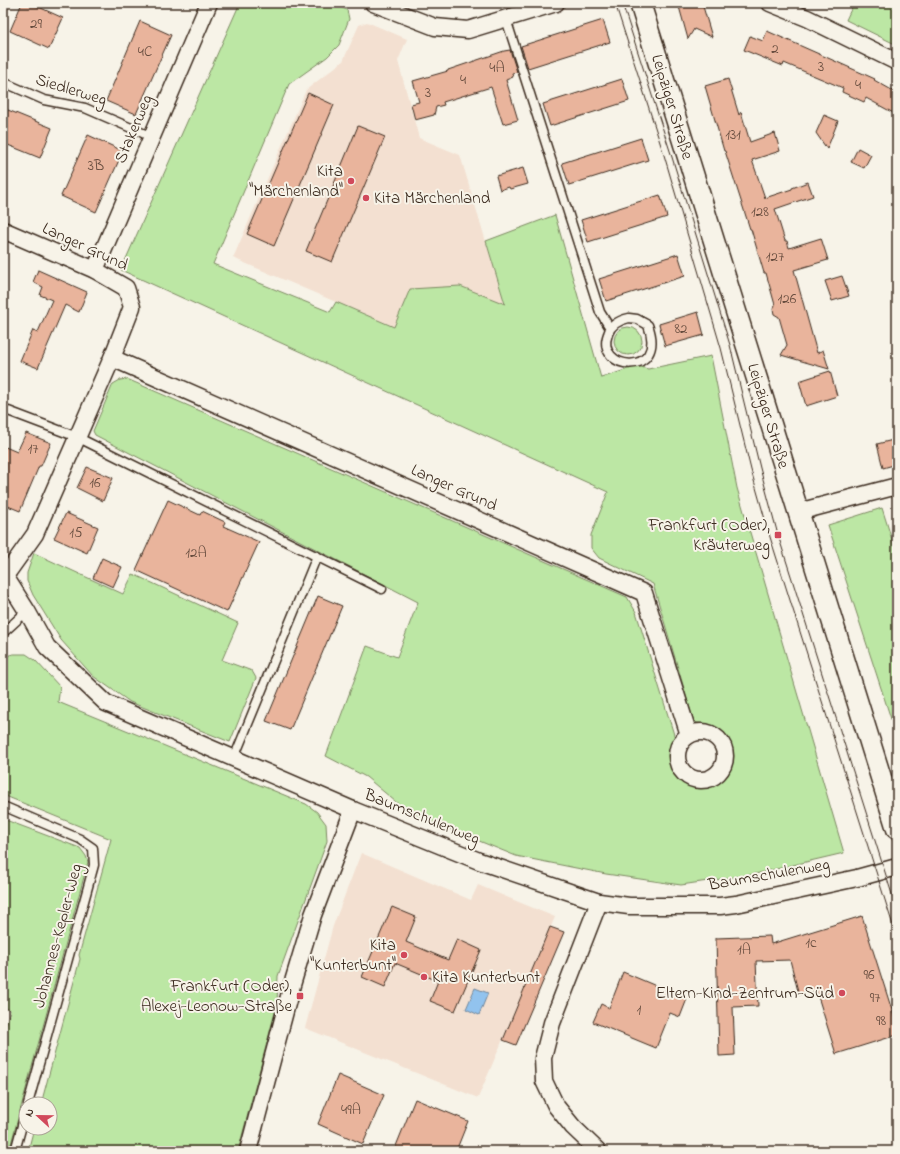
<svg xmlns="http://www.w3.org/2000/svg" width="900" height="1154" font-family="'Indie Flower',sans-serif">
<style>
.built{fill:#f3e0d1}
.green{fill:#bce7a4;stroke:#7c8861}
.water{fill:#92c3ee;stroke:#6f869b}
.building{fill:#e9b49c;stroke:#3b2a1e}
.lines{fill:none;stroke-linecap:round;stroke-linejoin:round}
.service-casing{stroke:#3b2a1e;stroke-width:11}
.minor-casing{stroke:#3b2a1e;stroke-width:19}
.tertiary-casing{stroke:#3b2a1e;stroke-width:23}
.service{stroke:#f7f3e8;stroke-width:8}
.minor{stroke:#f7f3e8;stroke-width:16}
.tertiary{stroke:#f7f3e8;stroke-width:20}
.tram{stroke:#3b2a1e;stroke-width:1}
.poi-dot{fill:#d1495b;stroke:#f7f3e8;stroke-width:1.5}
.labels{text-anchor:middle;dominant-baseline:central;stroke-width:4;stroke-linejoin:round;paint-order:stroke}
.number-label{font-size:15px;fill:#664c3e}
.street-label{font-size:17px;fill:#3b2a1e;stroke:#f7f3e8}
.poi-label{font-size:17px;fill:#3b2a1e;stroke:#f7f3e8;text-anchor:end}
</style>
<rect width="100%" height="100%" fill="#f7f3e8"/>
<filter id="ink" filterUnits="userSpaceOnUse"><feTurbulence type="fractalNoise" baseFrequency=".025" numOctaves="2"/><feDisplacementMap in="SourceGraphic" scale="8" xChannelSelector="R" yChannelSelector="G"/><feConvolveMatrix kernelMatrix="1 2 1 2 8 2 1 2 1" color-interpolation-filters="sRGB"/></filter>
<g filter="url(#ink)">
<g class="built">
<polygon points="367,22 407,39 398,61 419,138 460,155 505,305 460,286 394,327 233,258 306,90 343,61 359,25"/>
<polygon points="361,853 471,900 478,885 555,917 478,1098 305,1028 333,926"/>
</g>
<g class="green">
<polygon points="240,3 331,3 347,10 349,19 339,45 327,57 289,84 213,264 330,312 336,302 394,327 410,289 460,286 505,304 486,241 555,215 601,378 637,366 648,369 711,356 737,488 844,853 755,874 681,885 606,874 516,856 408,812 366,777 326,756 367,646 397,657 418,602 95,435 93,431 113,384 120,380 127,379 627,597 636,612 675,738 673,759 678,776 699,785 712,785 727,769 730,751 722,734 708,725 694,722 653,584 599,558 591,548 591,535 608,492 121,270"/>
<polygon points="852,3 897,3 897,45 846,20 853,5"/>
<circle cx="628" cy="341" r="14"/>
<polygon points="882,508 897,556 897,720 892,722 828,525"/>
<polygon points="34,553 123,594 133,574 238,623 222,660 252,671 256,678 230,742 130,702 93,676 61,640 33,595 27,581 27,573"/>
<polygon points="13,654 26,654 35,660 60,687 58,702 306,804 317,812 326,824 327,841 278,976 277,1005 238,1151 28,1151 34,1128 50,1128 50,1104 41,1104 80,959 79,955 111,839 3,795 3,657"/>
<polygon points="3,819 80,848 86,856 88,862 9,1151 3,1151 3,1038 10,1010 3,1006"/>
</g>
<polygon class="water" points="475,988 488,993 479,1015 466,1009"/>
<g class="building">
<polygon points="22,3 30,3 63,18 49,49 10,31"/>
<polygon points="678,3 702,3 712,37 694,29 688,39"/>
<polygon points="603,20 610,42 528,68 521,46"/>
<polygon points="140,21 171,35 136,114 106,101"/>
<polygon points="767,31 837,62 875,79 874,80 897,93 897,115 866,98 864,102 842,92 843,88 784,63 783,66 744,50 750,36 763,41"/>
<polygon points="510,50 517,72 512,73 513,77 506,80 518,120 503,124 491,87 443,102 444,105 436,107 434,115 415,120 411,104 419,102 413,81 448,71 448,70 504,51"/>
<polygon points="622,79 629,101 550,126 543,104"/>
<polygon points="728,79 739,115 741,112 750,142 775,133 780,151 752,160 765,198 792,189 792,188 808,182 813,196 775,209 785,241 787,241 789,248 821,238 828,260 794,270 817,353 823,350 829,369 781,355 787,345 779,317 774,314 773,309 775,305 766,273 764,273 751,229 750,229 725,151 724,151 705,86"/>
<polygon points="308,93 334,105 274,246 247,234"/>
<polygon points="3,108 52,128 40,158 3,143"/>
<polygon points="824,115 838,121 827,149 816,133"/>
<polygon points="358,126 385,137 332,262 306,251"/>
<polygon points="88,135 123,151 96,212 61,196"/>
<polygon points="641,138 648,160 569,185 562,163"/>
<polygon points="858,148 871,155 864,168 851,162"/>
<polygon points="523,168 528,184 510,189 509,187 500,190 496,176"/>
<polygon points="660,195 667,217 588,242 581,220"/>
<polygon points="678,254 685,276 606,301 599,279"/>
<polygon points="38,270 87,292 79,312 65,305 38,368 20,361 33,330 38,332 52,300 40,295 43,287 33,282"/>
<polygon points="842,276 849,296 832,301 825,281"/>
<polygon points="698,312 704,335 665,346 659,324"/>
<polygon points="830,371 837,396 806,406 799,381"/>
<polygon points="26,433 51,443 41,466 39,466 20,511 3,504 3,446 17,452"/>
<polygon points="897,439 897,464 883,468 877,444"/>
<polygon points="87,467 113,478 103,501 77,488"/>
<polygon points="168,500 200,515 202,511 225,522 223,526 259,542 227,612 136,570"/>
<polygon points="66,513 98,527 87,553 54,538"/>
<polygon points="102,558 122,567 113,587 93,578"/>
<polygon points="318,596 342,606 290,730 266,721"/>
<polygon points="392,907 416,917 406,942 448,960 457,939 481,950 455,1011 430,1001 438,981 395,963 385,987 362,977"/>
<polygon points="862,916 897,1026 897,1035 836,1054 816,990 799,995 790,960 756,961 758,1006 733,1007 735,1055 719,1056 716,938 770,936 771,944"/>
<polygon points="550,927 564,932 516,1045 503,1040"/>
<polygon points="623,972 687,999 680,1017 670,1013 656,1048 593,1022 601,1004 609,1008"/>
<polygon points="338,1075 384,1095 363,1144 318,1124"/>
<polygon points="415,1099 468,1121 456,1151 394,1151"/>
</g>
<g class="lines">
<defs>
<g id="service">
<polyline points="506,19 600,312 610,328"/>
<polyline points="3,82 44,100 85,108 152,137"/>
<path d="M629,318l8,1 11,6c20,54 -54,46 -40,9 3,-10 12,-14 21,-16z"/>
<polyline points="3,409 77,437 382,589"/>
<polyline points="3,633 27,611"/>
<polyline points="234,758 317,556"/>
<polyline points="3,806 80,839 93,848 94,865 28,1104"/>
<polyline points="15,1151 26,1111"/>
</g>
<g id="minor">
<polyline points="373,3 435,27 468,30 556,3"/>
<polyline points="770,3 807,18 897,62"/>
<polyline points="3,230 95,270 126,288 132,307 112,358 35,534 5,576"/>
<polyline points="95,270 209,3"/>
<polyline points="112,358 644,593 689,735"/>
<polyline points="798,512 897,486"/>
<polyline points="3,573 27,611 47,647 106,703 353,810 479,861 599,902 629,906 720,906 736,904 857,878 897,867"/>
<circle cx="701" cy="756" r="24"/>
<polyline points="248,1151 292,985 313,915 353,810"/>
<polyline points="598,1151 573,1127 556,1106 544,1081 543,1058 552,1023 599,902"/>
</g>
<polyline id="tertiary" points="640,3 897,829"/>
</defs>
<use href="#service" class="service-casing"/>
<use href="#minor" class="minor-casing"/>
<use href="#tertiary" class="tertiary-casing"/>
<use href="#service" class="service"/>
<use href="#minor" class="minor"/>
<use href="#tertiary" class="tertiary"/>
<g class="tram">
<polyline points="615,3 664,155 721,348 751,470 770,537 897,938"/>
<polyline points="622,3 671,154 730,345 760,468 778,535 897,910"/>
</g>
</g>
</g>
<g class="poi-dot">
<circle cx="351" cy="181" r="4"/>
<circle cx="366" cy="198" r="4"/>
<rect x="774" y="531" width="8" height="8" rx="2"/>
<circle cx="404" cy="955" r="4"/>
<circle cx="424" cy="977" r="4"/>
<circle cx="842" cy="993" r="4"/>
<rect x="296" y="992" width="8" height="8" rx="2"/>
</g>
<g class="labels">
<g class="number-label">
<text x="36" y="24">29</text>
<text x="775" y="49">2</text>
<text x="145" y="52">4C</text>
<text x="821" y="67">3</text>
<text x="497" y="68">4A</text>
<text x="463" y="80">4</text>
<text x="858" y="85">4</text>
<text x="428" y="93">3</text>
<text x="733" y="135">131</text>
<text x="96" y="166">3B</text>
<text x="760" y="212">128</text>
<text x="775" y="257">127</text>
<text x="787" y="299">126</text>
<text x="681" y="329">82</text>
<text x="33" y="449">17</text>
<text x="95" y="483">16</text>
<text x="76" y="533">15</text>
<text x="196" y="553">12A</text>
<text x="811" y="943">1c</text>
<text x="744" y="950">1A</text>
<text x="869" y="975">96</text>
<text x="875" y="998">97</text>
<text x="639" y="1010">1</text>
<text x="881" y="1021">98</text>
<text x="351" y="1110">49A</text>
</g>
<g class="street-label">
<text transform="translate(71 90) rotate(17)">Siedlerweg</text>
<text transform="translate(672 107) rotate(73)">Leipziger Straße</text>
<text transform="translate(134 129) rotate(-67)">Stakerweg</text>
<text transform="translate(85 247) rotate(25)">Langer Grund</text>
<text transform="translate(768 416) rotate(73)">Leipziger Straße</text>
<text transform="translate(454 488) rotate(24)">Langer Grund</text>
<text transform="translate(422 817) rotate(22)">Baumschulenweg</text>
<text transform="translate(769 875) rotate(-10)">Baumschulenweg</text>
<text transform="translate(58 936) rotate(-75)">Johannes-Kepler-Weg</text>
</g>
<g class="poi-label">
<text x="343" y="171">Kita<tspan x="343" dy="20">"Märchenland"</tspan></text>
<text x="374" y="198" text-anchor="start">Kita Märchenland</text>
<text x="770" y="525">Frankfurt (Oder),<tspan x="770" dy="20">Kräuterweg</tspan></text>
<text x="396" y="945">Kita<tspan x="396" dy="20">"Kunterbunt"</tspan></text>
<text x="432" y="977" text-anchor="start">Kita Kunterbunt</text>
<text x="292" y="986">Frankfurt (Oder),<tspan x="292" dy="20">Alexej-Leonow-Straße</tspan></text>
<text x="834" y="993">Eltern-Kind-Zentrum-Süd</text>
</g>
</g>
<rect width="900" height="1154" fill="none" stroke="#f7f3e8" stroke-width="16"/>
<rect x="8" y="8" width="884" height="1138" fill="none" stroke="#3b2a1e" stroke-width="1.5" filter="url(#ink)"/>
<g transform="translate(38 1116) rotate(292)"><circle r="19" fill="#f7f3e8" stroke="#aca397"/>
<path d="M0-3L7 15L0 10L-7 15Z" fill="#d1495b"/>
<text y="-6" font-size="11" font-weight="bold" text-anchor="middle" fill="#3b2a1e">N</text>
</g>
</svg>
